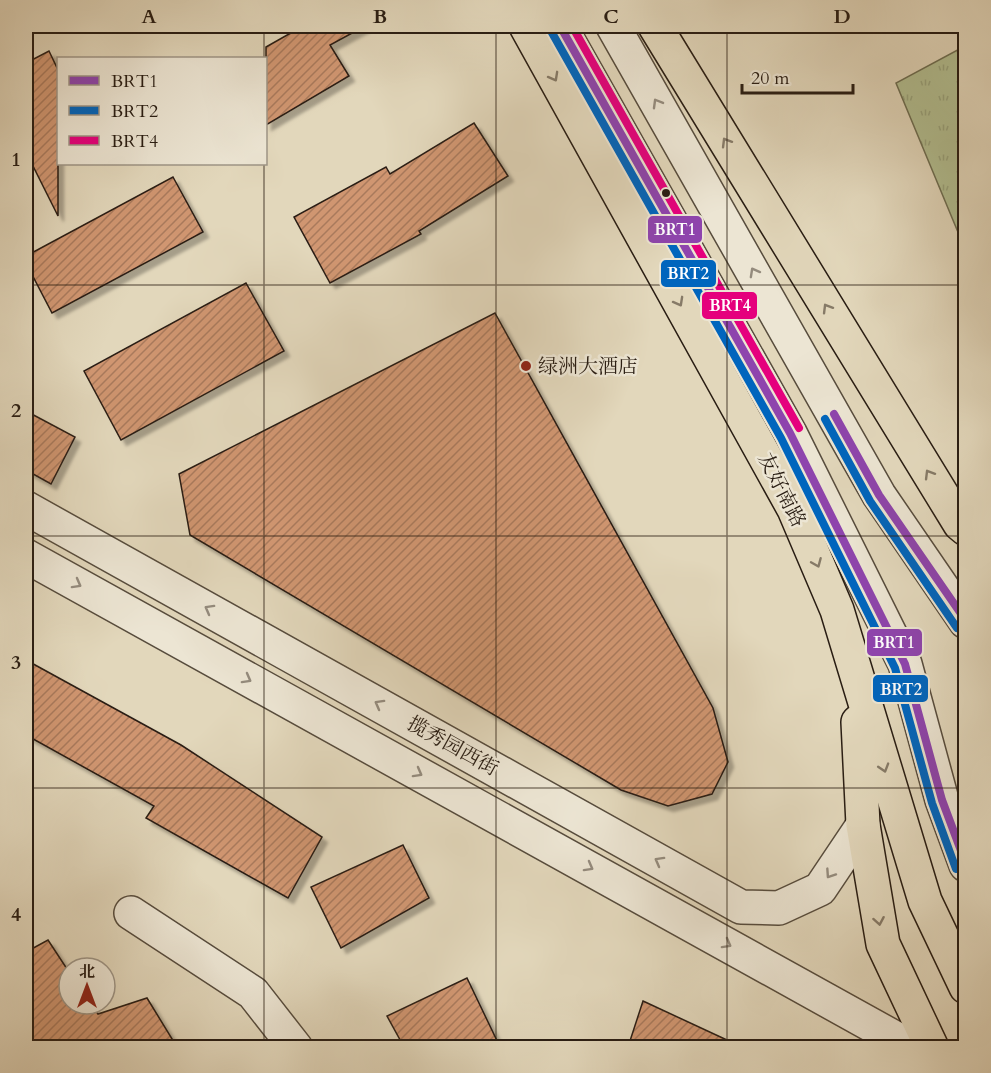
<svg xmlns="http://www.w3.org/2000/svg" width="991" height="1073" font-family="Cardo,'Noto Serif SC',serif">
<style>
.park{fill:url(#park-tufts);stroke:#6e6e52;stroke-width:1.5}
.building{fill:url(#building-hatch);stroke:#291d13;stroke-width:1.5;filter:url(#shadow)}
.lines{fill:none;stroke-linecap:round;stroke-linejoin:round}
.minor-casing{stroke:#574c3d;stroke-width:36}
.major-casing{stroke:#291d13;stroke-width:36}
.minor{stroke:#ece5d3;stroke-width:33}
.major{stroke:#e2d7bb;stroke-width:33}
.bus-1-casing{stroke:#ece5d3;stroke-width:12}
.bus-2-casing{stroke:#ece5d3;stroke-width:12}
.bus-3-casing{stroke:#ece5d3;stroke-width:12}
.bus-1{stroke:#8e44ad;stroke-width:8}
.bus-2{stroke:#0065bd;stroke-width:8}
.bus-3{stroke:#e5007d;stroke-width:8}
.oneway{stroke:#867a67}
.oneway2{stroke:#948b7d}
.grid{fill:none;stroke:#291d13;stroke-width:1.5;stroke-opacity:0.55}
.bus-dot{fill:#291d13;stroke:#ece5d3;stroke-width:2}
.poi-dot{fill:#8f2418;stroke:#ece5d3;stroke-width:2}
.labels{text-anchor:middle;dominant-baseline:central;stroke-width:5;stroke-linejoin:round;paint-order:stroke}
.poi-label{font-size:20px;fill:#291d13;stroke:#ece5d3;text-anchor:start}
.street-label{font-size:20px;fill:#291d13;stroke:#ece5d3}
.line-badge{stroke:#ece5d3;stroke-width:2}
.badge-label{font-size:16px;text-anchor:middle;font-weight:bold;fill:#fff}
.neatline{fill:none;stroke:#291d13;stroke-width:2}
.grid-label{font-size:20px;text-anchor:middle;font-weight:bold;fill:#291d13}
</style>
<defs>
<pattern id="park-tufts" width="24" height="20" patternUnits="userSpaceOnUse" patternTransform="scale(1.5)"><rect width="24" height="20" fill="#b2be91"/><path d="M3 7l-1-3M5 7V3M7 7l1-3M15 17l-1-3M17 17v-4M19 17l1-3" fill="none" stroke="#99a37c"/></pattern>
<pattern id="building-hatch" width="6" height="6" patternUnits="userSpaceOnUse" patternTransform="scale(1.5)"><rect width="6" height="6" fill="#d09671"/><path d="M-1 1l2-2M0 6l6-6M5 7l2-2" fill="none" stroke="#a97a5c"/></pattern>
<filter id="shadow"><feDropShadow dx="5.5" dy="5.5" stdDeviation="1.5" flood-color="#0004"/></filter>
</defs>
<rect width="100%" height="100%" fill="#e2d7bb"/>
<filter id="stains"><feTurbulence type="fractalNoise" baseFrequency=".00333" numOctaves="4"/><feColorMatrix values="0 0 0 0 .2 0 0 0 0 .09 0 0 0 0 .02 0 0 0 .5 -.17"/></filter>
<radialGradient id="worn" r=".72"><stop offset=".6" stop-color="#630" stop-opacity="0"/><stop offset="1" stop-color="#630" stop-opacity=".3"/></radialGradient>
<polygon class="park" points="965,46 965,249 896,83"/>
<g class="building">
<polygon points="303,26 365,26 330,45 349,76 266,125 266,47"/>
<polygon points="49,51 58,70 58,216 26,152 26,63"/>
<polygon points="474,123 508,176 419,231 421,234 330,283 294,217 386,167 390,174"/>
<polygon points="173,177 203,232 52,313 26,263 26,256"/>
<polygon points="246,283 284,351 121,440 84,371"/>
<polygon points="495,313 713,708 728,762 712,794 668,806 621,790 190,535 179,474"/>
<polygon points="26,411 75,437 51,484 26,470"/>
<polygon points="26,660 181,745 322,837 288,898 146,818 154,806 26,735"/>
<polygon points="403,845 429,898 341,948 311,887"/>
<polygon points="48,940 69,972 69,1004 91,1004 98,1014 147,998 177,1047 26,1047 26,952"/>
<polygon points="467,978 500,1047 404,1047 387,1016"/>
<polygon points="643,1001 742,1047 628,1047"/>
</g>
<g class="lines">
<defs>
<g id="minor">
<polyline points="560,26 790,433 905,664 942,800 966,865"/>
<polyline points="613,26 879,495 966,622"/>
<polyline points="26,508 741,907 779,908 820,889 863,825"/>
<polyline points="26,556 913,1048"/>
<polyline points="131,913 253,993 296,1048"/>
</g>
<g id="major">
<polyline points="526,26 794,509 837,610 925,901 966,987"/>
<polyline points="655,26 960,524 966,529"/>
<polyline points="858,722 863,825 883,944 932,1048"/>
</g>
</defs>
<use href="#minor" class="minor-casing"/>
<use href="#major" class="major-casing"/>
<use href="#minor" class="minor"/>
<use href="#major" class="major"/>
<defs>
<g id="bus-1">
<polyline points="560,26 790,433 905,664 942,800 966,864"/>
<polyline points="834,414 879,495 966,621"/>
</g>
<g id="bus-2">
<polyline points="551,31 781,438 895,668 932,803 956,869"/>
<polyline points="825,419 870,501 957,628"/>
</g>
<polyline id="bus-3" points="572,26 799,428"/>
</defs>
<use href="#bus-1" class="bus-1-casing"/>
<use href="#bus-2" class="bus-2-casing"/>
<use href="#bus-3" class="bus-3-casing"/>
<use href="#bus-1" class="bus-1"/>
<use href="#bus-2" class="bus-2"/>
<use href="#bus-3" class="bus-3"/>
</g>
<defs><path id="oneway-chevron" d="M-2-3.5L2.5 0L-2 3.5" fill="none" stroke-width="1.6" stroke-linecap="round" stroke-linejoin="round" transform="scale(1.5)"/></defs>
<g class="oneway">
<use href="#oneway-chevron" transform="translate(554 77) rotate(61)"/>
<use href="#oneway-chevron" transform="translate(726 142) rotate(-121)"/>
<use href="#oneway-chevron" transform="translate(679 302) rotate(61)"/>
<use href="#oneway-chevron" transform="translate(827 308) rotate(-121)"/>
<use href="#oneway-chevron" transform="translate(929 474) rotate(-121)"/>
<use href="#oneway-chevron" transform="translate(817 563) rotate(67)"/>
<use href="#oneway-chevron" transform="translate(884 768) rotate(73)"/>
<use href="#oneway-chevron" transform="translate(879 921) rotate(80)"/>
</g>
<g class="oneway2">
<use href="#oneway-chevron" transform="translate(657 103) rotate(-120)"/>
<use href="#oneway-chevron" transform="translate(754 272) rotate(-119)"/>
<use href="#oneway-chevron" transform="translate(77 584) rotate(29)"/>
<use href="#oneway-chevron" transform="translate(209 609) rotate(-151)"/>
<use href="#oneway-chevron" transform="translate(247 679) rotate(29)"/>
<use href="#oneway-chevron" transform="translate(379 704) rotate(-151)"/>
<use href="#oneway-chevron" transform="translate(418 773) rotate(29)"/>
<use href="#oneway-chevron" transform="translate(659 861) rotate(-151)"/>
<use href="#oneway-chevron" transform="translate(589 867) rotate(29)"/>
<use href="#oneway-chevron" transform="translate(830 874) rotate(124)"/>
<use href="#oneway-chevron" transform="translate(727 944) rotate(29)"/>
</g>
<path class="grid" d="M264,26v32M496,26v1022M727,26v1022M264,164v884M26,285h940M26,536h940M26,788h940"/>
<circle class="bus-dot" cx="666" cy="193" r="5"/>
<circle class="poi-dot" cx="526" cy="366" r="6"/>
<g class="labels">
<g class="poi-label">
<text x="538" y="366">绿洲大酒店</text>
</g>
<g class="street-label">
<text transform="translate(782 490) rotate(63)">友好南路</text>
<text transform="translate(453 746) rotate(29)">揽秀园西街</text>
</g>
</g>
<g class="line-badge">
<rect x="647" y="215" width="56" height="29" rx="6" fill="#8e44ad"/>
<rect x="660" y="259" width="57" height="29" rx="6" fill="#0065bd"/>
<rect x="701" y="291" width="57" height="29" rx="6" fill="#e5007d"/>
<rect x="866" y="628" width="57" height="29" rx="6" fill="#8e44ad"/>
<rect x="872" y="674" width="57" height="29" rx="6" fill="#0065bd"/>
</g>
<g class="badge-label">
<text x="675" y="235">BRT1</text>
<text x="688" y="279">BRT2</text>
<text x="730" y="311">BRT4</text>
<text x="894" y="648">BRT1</text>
<text x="901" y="695">BRT2</text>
</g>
<rect width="991" height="1073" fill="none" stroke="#e2d7bb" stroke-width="66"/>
<rect x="57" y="57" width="210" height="108" fill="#ece5d3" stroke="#9e9586" stroke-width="1.5"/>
<rect x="69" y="76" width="30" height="9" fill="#8e44ad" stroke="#9e9586" stroke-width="1.5"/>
<text x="111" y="87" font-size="18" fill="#291d13">BRT1</text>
<rect x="69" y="106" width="30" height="9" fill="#0065bd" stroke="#9e9586" stroke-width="1.5"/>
<text x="111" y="117" font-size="18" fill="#291d13">BRT2</text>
<rect x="69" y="136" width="30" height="9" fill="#e5007d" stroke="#9e9586" stroke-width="1.5"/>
<text x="111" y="147" font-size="18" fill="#291d13">BRT4</text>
<g transform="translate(87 986)"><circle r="28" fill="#ece5d3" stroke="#9e9586" stroke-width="1.5"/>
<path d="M0-4.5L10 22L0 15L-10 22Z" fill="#8f2418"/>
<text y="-9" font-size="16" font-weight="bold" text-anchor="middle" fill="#291d13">北</text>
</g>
<path d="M742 84v9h111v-9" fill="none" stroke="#291d13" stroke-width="3"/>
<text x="751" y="84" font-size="18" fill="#291d13" stroke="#ece5d3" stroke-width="4.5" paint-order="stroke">20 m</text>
<rect x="33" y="33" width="925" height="1007" class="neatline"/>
<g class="grid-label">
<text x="149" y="23">A</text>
<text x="380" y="23">B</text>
<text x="611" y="23">C</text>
<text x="842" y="23">D</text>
<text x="16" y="166">1</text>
<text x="16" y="417">2</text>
<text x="16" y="669">3</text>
<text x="16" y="921">4</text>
</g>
<rect width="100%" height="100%" filter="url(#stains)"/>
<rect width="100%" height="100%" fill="url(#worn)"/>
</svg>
